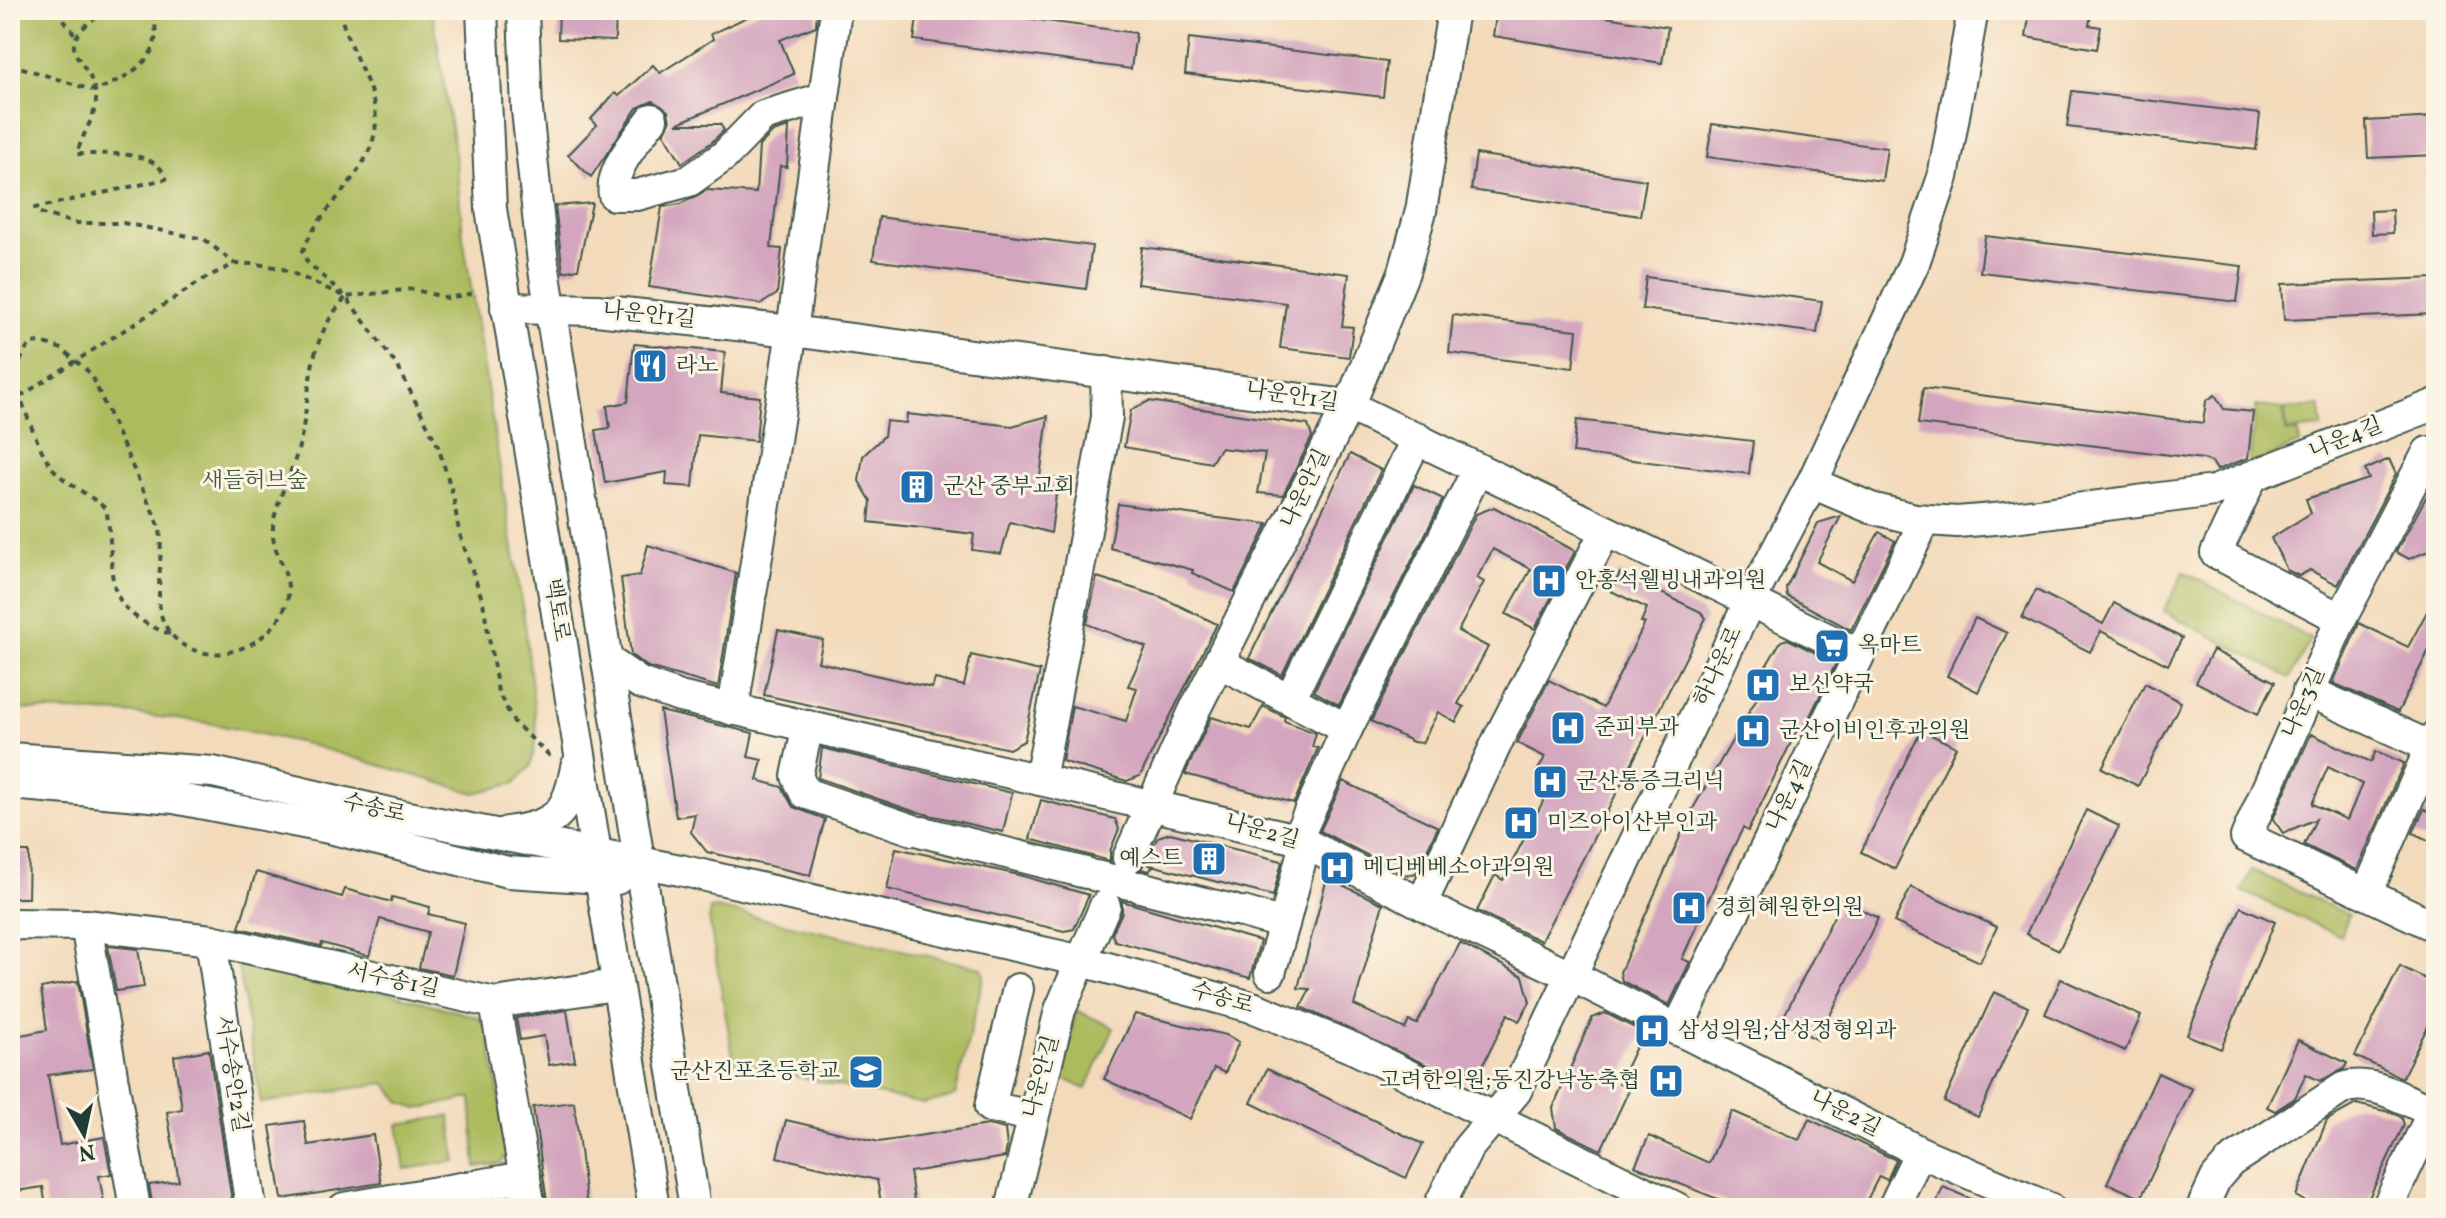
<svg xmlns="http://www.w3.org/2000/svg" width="2446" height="1218" font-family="Vollkorn,'Noto Serif KR',serif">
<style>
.green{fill:#adbb5e;stroke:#667c49;stroke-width:2}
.building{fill:#d3a5be;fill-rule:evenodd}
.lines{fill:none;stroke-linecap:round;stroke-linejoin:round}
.minor-casing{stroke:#3f5548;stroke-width:34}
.path{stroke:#3f5548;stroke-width:4;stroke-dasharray:6 6;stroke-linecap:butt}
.minor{stroke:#fff;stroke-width:30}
.labels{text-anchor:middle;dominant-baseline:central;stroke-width:6;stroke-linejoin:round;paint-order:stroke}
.street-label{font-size:22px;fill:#1f3d34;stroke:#fcf5e5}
.poi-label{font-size:22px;fill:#1f3d34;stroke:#fcf5e5;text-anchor:start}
.park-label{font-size:22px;fill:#425c3e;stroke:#fcf5e5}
</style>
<rect width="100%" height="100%" fill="#fcf5e5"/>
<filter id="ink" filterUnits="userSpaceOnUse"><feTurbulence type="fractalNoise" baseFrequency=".0125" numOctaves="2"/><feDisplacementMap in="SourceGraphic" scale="16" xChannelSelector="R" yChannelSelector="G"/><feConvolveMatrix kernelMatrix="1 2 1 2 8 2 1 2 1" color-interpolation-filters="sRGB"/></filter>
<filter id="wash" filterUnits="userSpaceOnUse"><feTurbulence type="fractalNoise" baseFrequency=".006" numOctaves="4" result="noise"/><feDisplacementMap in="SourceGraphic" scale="32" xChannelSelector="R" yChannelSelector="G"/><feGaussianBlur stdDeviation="1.8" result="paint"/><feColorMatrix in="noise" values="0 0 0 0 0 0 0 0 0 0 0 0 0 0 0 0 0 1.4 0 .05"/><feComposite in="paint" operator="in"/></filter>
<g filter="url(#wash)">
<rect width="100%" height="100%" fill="#f3dabb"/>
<g class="green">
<polygon points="10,10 432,10 456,160 463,237 525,624 537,735 531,766 515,783 475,793 307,744 209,723 126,713 10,709"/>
<polygon points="2256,406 2283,409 2286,433 2298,432 2300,443 2249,466"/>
<polygon points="2320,406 2322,428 2287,431 2285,409"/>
<polygon points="2184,572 2311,639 2290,678 2164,611"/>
<polygon points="2252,870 2349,915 2340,936 2242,891"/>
<polygon points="716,908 982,968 984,975 955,1096 923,1104 734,1063 709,919 710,909"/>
<polygon points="254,956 477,1017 487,1028 509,1152 500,1163 476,1167 471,1098 417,1109 401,1102 385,1083 261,1103 238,967"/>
<polygon points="1076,1010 1114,1028 1086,1089 1062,1078"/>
<polygon points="450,1116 456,1161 405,1169 398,1124"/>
</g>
<g id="blocks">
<g class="building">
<polygon points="559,10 616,10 615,41 558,39"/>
<polygon points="762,10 817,10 816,26 780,40 794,74 676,124 720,124 724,130 712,142 682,163 664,133 670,122 668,111 653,101 637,108 591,177 568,155 597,125 591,119 615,93 619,96 653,65 660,73 713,39 711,34"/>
<polygon points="918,10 965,10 1136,33 1131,69 914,40"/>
<polygon points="1497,10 1563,10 1668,27 1662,63 1493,36"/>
<polygon points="2030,10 2092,10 2089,25 2101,27 2097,49 2026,37"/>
<polygon points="1189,38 1387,62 1383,97 1185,74"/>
<polygon points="2072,91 2260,114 2256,150 2067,127"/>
<polygon points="2436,117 2436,155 2368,158 2366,121"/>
<polygon points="1712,124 1887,148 1882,181 1707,157"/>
<polygon points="789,127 787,167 780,166 771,248 782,249 777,294 761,304 649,287 662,207 681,204 707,190 756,193 759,146 773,132"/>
<polygon points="1476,154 1646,180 1640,216 1471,190"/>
<polygon points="592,203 578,269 563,272 555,206"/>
<polygon points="2392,210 2393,233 2372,234 2371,211"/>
<polygon points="879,217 1092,246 1086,289 873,260"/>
<polygon points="1985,236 2242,266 2237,302 1980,272"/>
<polygon points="1142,247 1349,274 1342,326 1353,327 1349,357 1280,348 1286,303 1137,284"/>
<polygon points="1646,277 1822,301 1817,333 1642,309"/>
<polygon points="2436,278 2436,314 2284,320 2282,284"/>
<polygon points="1453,315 1577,330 1573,368 1449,353"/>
<polygon points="634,344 725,352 721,393 760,397 756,441 698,435 693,487 666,485 667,472 605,483 596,430 610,428 607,406 628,402"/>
<polygon points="1923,388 2203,423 2206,401 2215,395 2224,409 2253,412 2248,458 2217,470 2212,462 2203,459 1918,424"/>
<polygon points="1149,401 1308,425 1312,437 1283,495 1258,493 1265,453 1220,448 1211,463 1124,447 1131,410"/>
<polygon points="907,414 1012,426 1048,416 1040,477 1058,479 1051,533 1010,522 1001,554 972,550 974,534 869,522 871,501 859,481 863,456 884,436 886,421 906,423"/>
<polygon points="1577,420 1753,441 1749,474 1573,453"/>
<polygon points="1350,454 1381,470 1282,675 1249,658"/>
<polygon points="2389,459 2396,474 2338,585 2310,570 2299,576 2287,570 2271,538 2311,513 2306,499 2369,479 2365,470"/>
<polygon points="2436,479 2436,548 2409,559 2396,552"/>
<polygon points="1414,485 1443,499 1339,705 1314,691"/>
<polygon points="1118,504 1210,517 1268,524 1234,592 1192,573 1193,570 1110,548"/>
<polygon points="1494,507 1575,551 1535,629 1506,614 1531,569 1493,549 1477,578 1484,582 1458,631 1488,647 1458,704 1464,707 1456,722 1438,712 1422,743 1413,742 1371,721 1476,514"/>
<polygon points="1841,516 1817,562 1852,581 1879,532 1895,541 1851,630 1787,596 1786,588 1818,523"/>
<polygon points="648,545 736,573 718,687 648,667 631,655 621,578 640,575"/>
<polygon points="1620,573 1701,612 1706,618 1541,941 1477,911 1495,875 1503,880 1554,780 1537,772 1545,757 1517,743 1549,680 1603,708 1645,623 1641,622 1647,608 1611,591"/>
<polygon points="1097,577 1161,597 1217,624 1140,776 1127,781 1062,761 1072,706 1126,721 1137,688 1128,686 1146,647 1087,624"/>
<polygon points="2036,590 2103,624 2114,603 2182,638 2168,665 2101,631 2090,652 2022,618"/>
<polygon points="2436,595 2436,636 2398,712 2333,683 2359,623 2408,647"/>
<polygon points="1975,618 2007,633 1978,692 1947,676"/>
<polygon points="778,630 823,640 818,662 932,688 935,679 964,686 971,655 1040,671 1024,741 1009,749 764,695"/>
<polygon points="1788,639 1836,663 1802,732 1797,730 1748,831 1743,828 1720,874 1682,959 1690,962 1669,1005 1622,981 1620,972 1691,812 1758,696 1750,693 1781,641"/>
<polygon points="2213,650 2275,682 2258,714 2196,682"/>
<polygon points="2145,683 2181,702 2138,786 2102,768"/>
<polygon points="1263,706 1285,717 1284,721 1316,733 1312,747 1318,748 1294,803 1185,774 1211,717 1251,729"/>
<polygon points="660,711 753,733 748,757 762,760 757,780 782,787 793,807 825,819 810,875 707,852 691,832 695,814 676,817"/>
<polygon points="1921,730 1956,747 1895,869 1861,852"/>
<path d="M2311,734l60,28 5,-11 28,12 -47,107 -53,-25 12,-26 -33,14 -10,-14zM2328,767l34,17 -15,36 -35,-16z"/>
<polygon points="822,748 1012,793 1003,832 913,811 818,778"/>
<polygon points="1343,781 1438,827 1416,873 1406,875 1320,831"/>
<polygon points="1041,800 1115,819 1119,829 1110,851 1110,861 1030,839"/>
<polygon points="2424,809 2436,815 2436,844 2413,833"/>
<polygon points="2086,810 2119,826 2059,950 2026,934"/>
<polygon points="1170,833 1282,861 1273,896 1147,864 1153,866 1149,871 1141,869 1158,837"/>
<polygon points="896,848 1019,875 1089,895 1074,929 1064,931 887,889"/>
<polygon points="10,852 29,852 28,898 10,898"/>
<polygon points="256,872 342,897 345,889 391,902 392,897 430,907 428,914 465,923 453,975 419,968 428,932 380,919 369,956 322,943 321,946 239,928"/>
<polygon points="1327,878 1383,904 1354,1005 1405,1029 1409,1021 1417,1024 1460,943 1523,976 1530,1002 1519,1021 1508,1014 1483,1065 1453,1077 1301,1007 1310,989 1298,988"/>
<polygon points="1911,887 1997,927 1980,962 1894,922"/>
<polygon points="1842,900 1878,918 1818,1040 1781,1022"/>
<polygon points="1122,901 1260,941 1250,978 1115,941 1112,934 1122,912"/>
<polygon points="2241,907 2275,922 2221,1049 2187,1035"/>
<polygon points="108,946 138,949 144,987 116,991"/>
<polygon points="2400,966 2436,984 2436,1010 2402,1078 2355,1056"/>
<polygon points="2061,979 2141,1016 2125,1051 2045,1014"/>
<polygon points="78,981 93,1069 48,1075 60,1145 104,1137 111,1174 99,1176 105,1208 46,1208 43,1187 10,1192 10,1037 47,1030 41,988"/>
<polygon points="1994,992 2028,1007 1978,1117 1944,1102"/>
<polygon points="567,1010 575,1061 549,1065 544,1036 520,1040 516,1018"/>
<polygon points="1605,1013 1643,1032 1619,1083 1630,1088 1601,1150 1556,1128 1553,1108 1592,1018"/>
<polygon points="1135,1014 1226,1035 1239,1042 1225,1073 1214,1068 1190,1119 1104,1079"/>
<polygon points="2298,1040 2347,1063 2344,1069 2320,1081 2306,1074 2295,1098 2275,1111 2267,1107"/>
<polygon points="209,1050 233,1208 153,1208 149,1185 179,1181 167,1112 182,1109 174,1056"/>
<polygon points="1267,1069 1423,1144 1406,1178 1251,1103"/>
<polygon points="2158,1073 2192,1089 2141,1198 2107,1183"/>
<polygon points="574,1102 587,1208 548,1208 533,1107"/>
<polygon points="2356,1104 2393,1113 2402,1118 2404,1125 2364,1208 2316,1208 2296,1196 2327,1120"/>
<polygon points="1732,1111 1799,1140 1809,1119 1896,1160 1887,1180 1879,1176 1863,1208 1740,1208 1635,1166 1649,1136 1709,1163"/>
<polygon points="786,1120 879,1142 988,1125 1005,1129 1007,1147 1005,1157 910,1172 915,1208 882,1208 877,1180 777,1157"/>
<polygon points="304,1121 308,1145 373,1135 381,1183 282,1199 270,1126"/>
<polygon points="1943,1187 1992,1208 1934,1208"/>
</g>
</g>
</g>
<g filter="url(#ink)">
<use href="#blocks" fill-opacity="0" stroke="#3f5548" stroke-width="2"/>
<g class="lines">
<defs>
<g id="minor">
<polyline points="482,10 491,209 654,1208"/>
<polyline points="523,10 527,110 543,263 695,1208"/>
<path d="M652,119c-14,20 -43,51 -38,76h23l52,-14 35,-25 39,-40 60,-18"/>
<polyline points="506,308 596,310 792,331 1347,405 1859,654"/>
<polyline points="2428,452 2341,619 2246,837 2436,927"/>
<polyline points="2251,479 2216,553 2341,619"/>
<polyline points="1812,483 1871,508 1915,519 1957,522 2006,518 2214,491 2436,404"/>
<polyline points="607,660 640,683 680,697 1297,839 1439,913 1572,976 1920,1152 2049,1208"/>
<polyline points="1220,663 1347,729"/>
<polyline points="2308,691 2431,747"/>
<polyline points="1290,699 1417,438"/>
<polyline points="733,710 792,331 836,10"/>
<polyline points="808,726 797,776 805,793 913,830"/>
<polyline points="10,758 213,772 398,815 680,870 1082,961 1255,1008 1355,1049 1677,1208"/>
<polyline points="1040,780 1107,417 1106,372"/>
<polyline points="10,784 174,798 329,828 508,872 617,879"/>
<path d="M507,832c48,-6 61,-18 69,-65"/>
<polyline points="923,832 1086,873"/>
<polyline points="1297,839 1347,729 1478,469"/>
<polyline points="1128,858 1194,711 1355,392 1404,272 1421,211 1453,10"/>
<polyline points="1096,876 1129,884"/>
<polyline points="1140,887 1233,910"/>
<polyline points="2367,893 2436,735"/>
<polyline points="1422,903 1499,738 1605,532"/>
<polyline points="1243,912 1284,924 1305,843"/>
<polyline points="10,924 86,925 211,940 495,1003 530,1208"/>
<polyline points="86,925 135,1208"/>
<polyline points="211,940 251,1208"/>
<polyline points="1270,973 1284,924"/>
<polyline points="1018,989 990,1107 1031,1116"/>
<polyline points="495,1003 615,985"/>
<polyline points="1677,1030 1925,520"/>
<polyline points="344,1208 525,1177"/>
<polyline points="1011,1208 1060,1010 1105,906"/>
<polyline points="1438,1208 1468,1148 1516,1091 1749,603 1812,483 1914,263 1943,177 1973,10"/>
<polyline points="1893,1208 1920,1152"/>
<path d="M2202,1208l14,-30 14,-16 113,-74c29,-10 63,13 90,24"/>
<polyline points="2387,1208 2436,1105"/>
</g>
</defs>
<use href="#minor" class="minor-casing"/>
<g class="path">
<polyline points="56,10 76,36"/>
<path d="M107,10c-68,43 -10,47 -11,91 -1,17 -15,35 -19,53 25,1 80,-7 89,25l-131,29 2,4 37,11h49l81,16 31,25"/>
<path d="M340,10c6,37 30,66 35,100 9,56 -56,94 -72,141l4,11 39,35 52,70 40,79 15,49 6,37 24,70 15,90 16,30 38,36"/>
<path d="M10,64l85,27c37,-16 74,-34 56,-81"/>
<polyline points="10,386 18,393"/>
<polyline points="10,403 209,276 235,264 256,264 281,268 346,297 412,289 447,298 475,293"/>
<path d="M170,634c-77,-28 -51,-62 -64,-125 -16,-15 -42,-25 -55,-43 -11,-14 -34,-71 -34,-88 0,-13 6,-25 14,-35l10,-1 21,7 29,25 69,154c3,26 -5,71 2,90 23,60 110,37 125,-17 7,-27 -17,-47 -14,-75 3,-25 18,-51 25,-76 16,-60 4,-103 48,-153"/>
</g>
<use href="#minor" class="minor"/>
</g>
</g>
<defs>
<symbol id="restaurant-square" viewBox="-11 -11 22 22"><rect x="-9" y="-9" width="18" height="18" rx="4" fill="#1f6fb2" stroke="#fcf5e5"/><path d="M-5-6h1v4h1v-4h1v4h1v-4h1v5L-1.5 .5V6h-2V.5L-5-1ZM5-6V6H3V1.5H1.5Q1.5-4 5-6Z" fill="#fff"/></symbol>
<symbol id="building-square" viewBox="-11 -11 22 22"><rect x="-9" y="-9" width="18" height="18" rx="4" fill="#1f6fb2" stroke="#fcf5e5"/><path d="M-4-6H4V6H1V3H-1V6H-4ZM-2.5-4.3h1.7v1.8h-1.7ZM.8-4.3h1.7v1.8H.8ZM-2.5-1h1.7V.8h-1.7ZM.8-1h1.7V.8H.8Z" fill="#fff"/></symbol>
<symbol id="hospital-square" viewBox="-11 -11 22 22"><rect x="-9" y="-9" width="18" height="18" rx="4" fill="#1f6fb2" stroke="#fcf5e5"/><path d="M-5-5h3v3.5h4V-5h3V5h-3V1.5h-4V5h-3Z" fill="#fff"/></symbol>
<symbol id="supermarket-square" viewBox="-11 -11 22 22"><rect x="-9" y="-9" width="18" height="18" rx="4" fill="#1f6fb2" stroke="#fcf5e5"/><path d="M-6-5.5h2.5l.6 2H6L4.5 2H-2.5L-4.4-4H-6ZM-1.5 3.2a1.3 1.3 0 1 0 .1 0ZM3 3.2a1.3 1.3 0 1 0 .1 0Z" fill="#fff"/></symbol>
<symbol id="school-square" viewBox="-11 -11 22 22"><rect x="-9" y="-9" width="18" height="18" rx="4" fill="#1f6fb2" stroke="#fcf5e5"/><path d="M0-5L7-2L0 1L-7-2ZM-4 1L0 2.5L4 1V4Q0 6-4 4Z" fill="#fff"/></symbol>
</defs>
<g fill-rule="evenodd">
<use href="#restaurant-square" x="630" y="346" width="40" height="40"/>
<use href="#building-square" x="897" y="467" width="40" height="40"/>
<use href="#hospital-square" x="1529" y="561" width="40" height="40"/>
<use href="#supermarket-square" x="1812" y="626" width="40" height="40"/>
<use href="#hospital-square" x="1743" y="665" width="40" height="40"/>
<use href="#hospital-square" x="1548" y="708" width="40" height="40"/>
<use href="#hospital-square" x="1733" y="711" width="40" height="40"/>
<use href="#hospital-square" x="1530" y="762" width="40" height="40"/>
<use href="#hospital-square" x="1501" y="803" width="40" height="40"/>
<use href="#building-square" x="1189" y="839" width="40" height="40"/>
<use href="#hospital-square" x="1317" y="848" width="40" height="40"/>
<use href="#hospital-square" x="1669" y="888" width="40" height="40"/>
<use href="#hospital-square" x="1632" y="1011" width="40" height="40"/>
<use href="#school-square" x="846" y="1052" width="40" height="40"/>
<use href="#hospital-square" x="1646" y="1061" width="40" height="40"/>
</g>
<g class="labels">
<g class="street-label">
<text transform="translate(649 316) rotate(6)">나운안1길</text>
<text transform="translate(1292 397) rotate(9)">나운안1길</text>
<text transform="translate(2346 439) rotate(-22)">나운4길</text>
<text transform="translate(1306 489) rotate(-64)">나운안길</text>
<text transform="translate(556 610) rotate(81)">백토로</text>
<text transform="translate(1719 667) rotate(-65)">하나운로</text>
<text transform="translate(2304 703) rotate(-66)">나운3길</text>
<text transform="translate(1790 796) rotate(-64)">나운4길</text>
<text transform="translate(374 809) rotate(13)">수송로</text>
<text transform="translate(1262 832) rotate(16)">나운2길</text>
<text transform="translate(393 981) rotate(12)">서수송1길</text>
<text transform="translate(1222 999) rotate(16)">수송로</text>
<text transform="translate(231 1074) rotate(81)">서수송안2길</text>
<text transform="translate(1042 1077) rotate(-75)">나운안길</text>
<text transform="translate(1845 1114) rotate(27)">나운2길</text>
</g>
<g class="poi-label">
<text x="676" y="366">라노</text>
<text x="943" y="487">군산 중부교회</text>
<text x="1575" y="581">안홍석웰빙내과의원</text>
<text x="1858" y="646">옥마트</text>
<text x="1789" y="685">보신약국</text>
<text x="1594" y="728">준피부과</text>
<text x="1779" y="731">군산이비인후과의원</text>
<text x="1576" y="782">군산통증크리닉</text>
<text x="1547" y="823">미즈아이산부인과</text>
<text x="1183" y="859" text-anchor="end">예스트</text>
<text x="1363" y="868">메디베베소아과의원</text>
<text x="1715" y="908">경희혜원한의원</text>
<text x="1678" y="1031">삼성의원;삼성정형외과</text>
<text x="840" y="1072" text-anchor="end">군산진포초등학교</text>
<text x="1640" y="1081" text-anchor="end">고려한의원;동진강낙농축협</text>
</g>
<g class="park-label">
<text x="255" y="481">새들허브숲</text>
</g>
</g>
<rect width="2446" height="1218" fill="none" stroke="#fcf5e5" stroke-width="40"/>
<g transform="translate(84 1134) rotate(171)" stroke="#fcf5e5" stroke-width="6" paint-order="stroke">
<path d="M0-6L14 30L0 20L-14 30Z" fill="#1f3d34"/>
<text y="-12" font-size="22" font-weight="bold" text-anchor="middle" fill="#1f3d34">N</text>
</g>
</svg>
